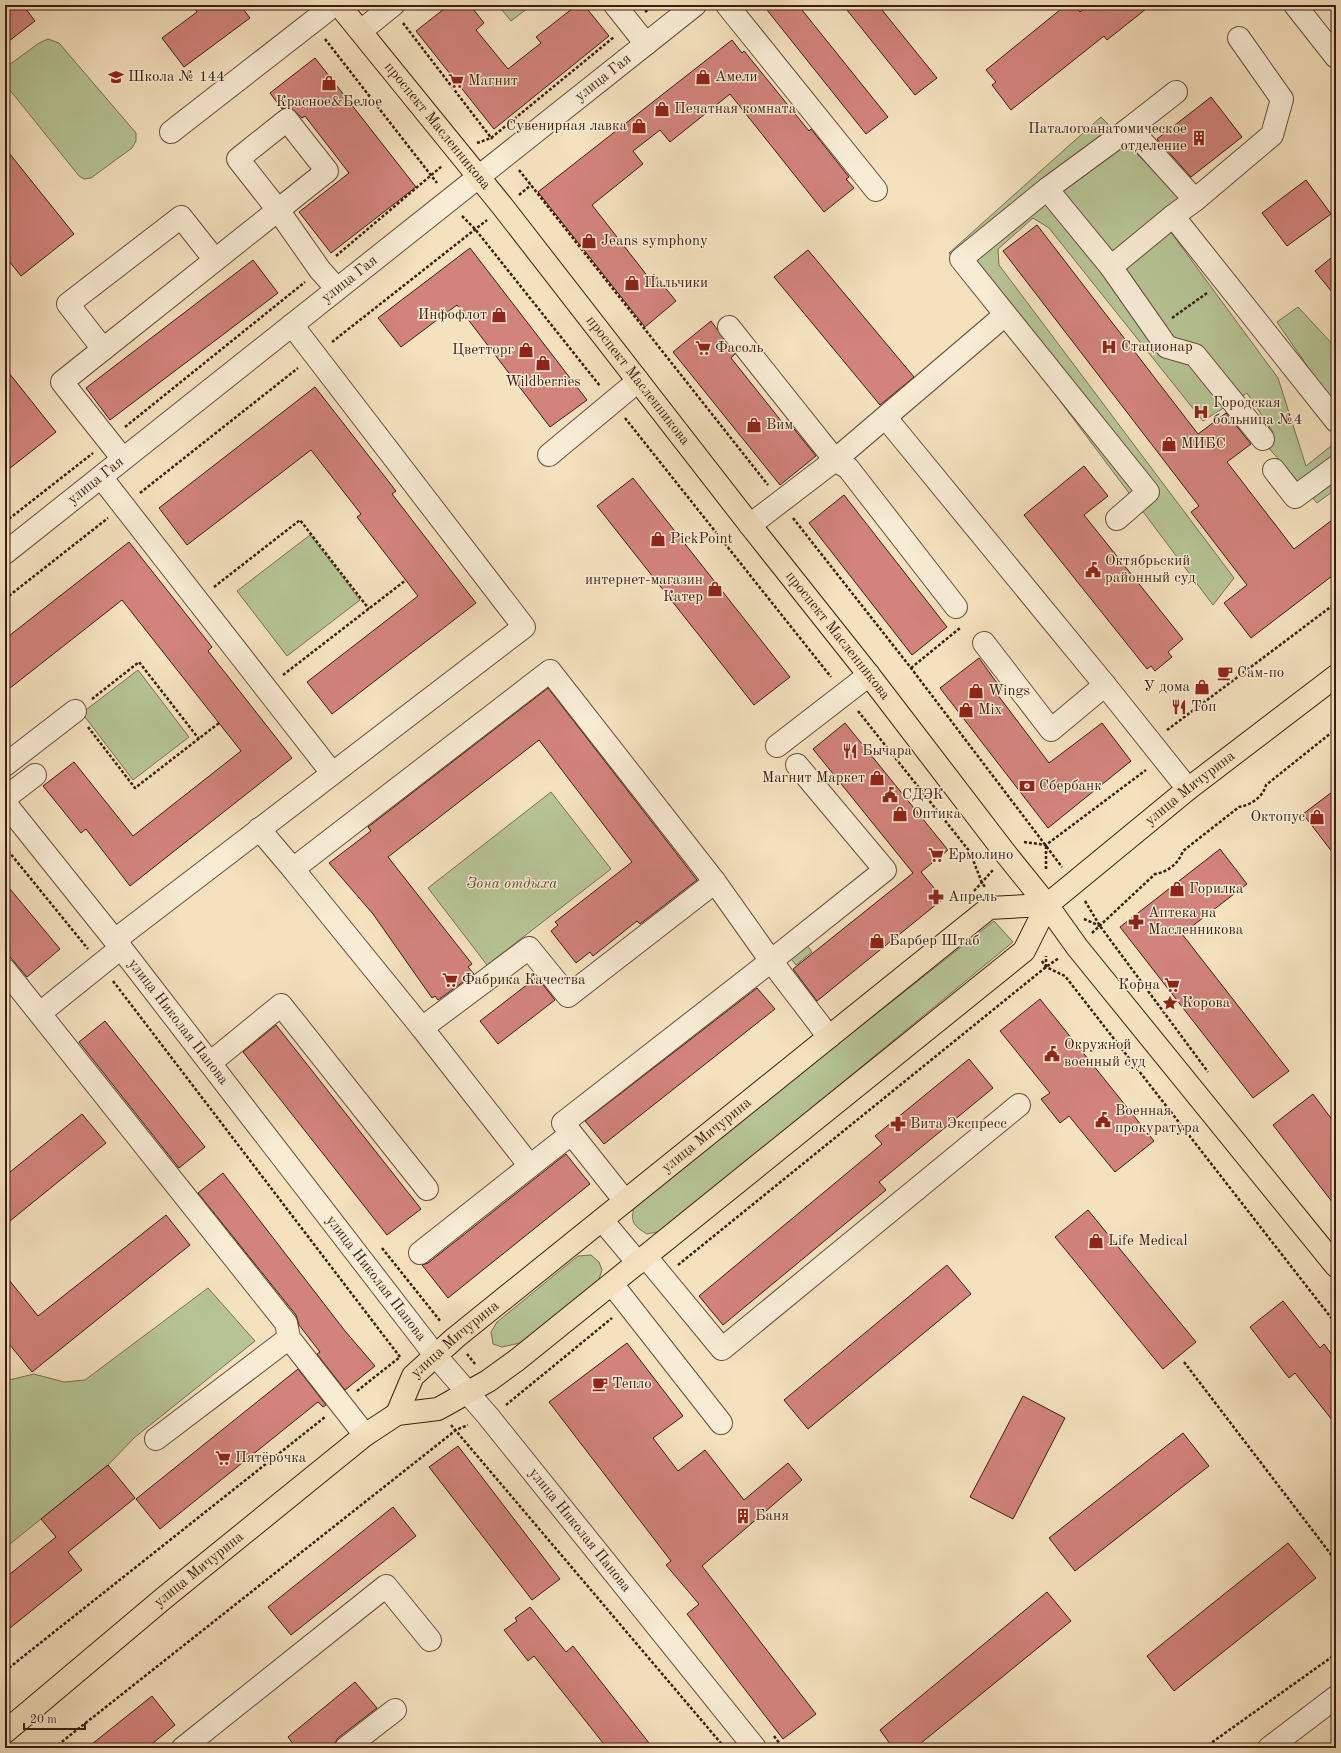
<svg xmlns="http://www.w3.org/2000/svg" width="1341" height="1753" font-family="'Old Standard TT',serif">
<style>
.green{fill:#b6c495;stroke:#787053}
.building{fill:#d2837c;stroke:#3b1d11}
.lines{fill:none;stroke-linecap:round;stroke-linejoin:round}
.minor-casing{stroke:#694e3c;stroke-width:24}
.major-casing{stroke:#3b1d11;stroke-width:24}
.path{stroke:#3b1d11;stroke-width:2.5;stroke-dasharray:3 2;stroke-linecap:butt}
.minor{stroke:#f8ecd5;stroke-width:22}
.major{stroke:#f4e1be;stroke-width:22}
.labels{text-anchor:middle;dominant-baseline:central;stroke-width:3;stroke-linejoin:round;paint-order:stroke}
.poi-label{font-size:15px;fill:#3b1d11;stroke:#f8ecd5;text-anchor:start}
.street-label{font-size:15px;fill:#3b1d11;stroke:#f8ecd5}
.park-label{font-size:15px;font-style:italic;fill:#604f39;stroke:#f8ecd5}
</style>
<rect width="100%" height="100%" fill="#f4e1be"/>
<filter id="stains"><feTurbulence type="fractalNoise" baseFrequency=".005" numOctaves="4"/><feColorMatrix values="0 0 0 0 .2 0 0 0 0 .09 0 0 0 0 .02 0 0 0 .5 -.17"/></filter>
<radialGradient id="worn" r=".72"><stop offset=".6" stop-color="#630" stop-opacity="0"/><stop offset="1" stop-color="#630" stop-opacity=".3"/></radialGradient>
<g class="green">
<polygon points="498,5 532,5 511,21"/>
<polygon points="48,39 59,43 136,133 136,141 132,148 91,178 84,179 79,176 5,84 5,68 39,43"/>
<polygon points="1101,117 1181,199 1159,216 1278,378 1306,466 1336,442 1336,489 1317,503 1266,445 1273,432 1247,393 1203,421 1049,228 1033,218 998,249 999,265 1234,578 1213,605 949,253"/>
<polygon points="1298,307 1336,348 1336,408 1277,322"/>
<polygon points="310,535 360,600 287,656 237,591"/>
<polygon points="138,670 189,737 133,780 82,713"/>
<polygon points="551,792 611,869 487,965 428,888"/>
<path d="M994,921l19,21 -351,289 -15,3c-15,-9 -17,-13 -12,-30z"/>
<polygon points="803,940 812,952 796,965 786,953"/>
<polygon points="591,1255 599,1262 602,1270 598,1282 520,1343 502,1347 493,1344 491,1332 497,1322 578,1256"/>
<polygon points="208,1288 255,1341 134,1438 108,1465 5,1548 5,1381 34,1374 64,1382 85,1380"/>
</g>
<g class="building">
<polygon points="5,5 23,5 35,21 5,44"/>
<polygon points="192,5 240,5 250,18 184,67 162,38 197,12"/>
<polygon points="449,5 470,5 484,23 476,30 508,69 541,43 536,37 577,5 584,5 609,36 494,129 416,31"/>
<polygon points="763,5 798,5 888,117 866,134"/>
<polygon points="843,5 878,5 937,78 915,95"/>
<polygon points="1066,5 1074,5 1080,12 1089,5 1151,5 1107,40 1104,36 1011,110 992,85 996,82 986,70"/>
<polygon points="732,40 742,53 744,51 809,131 811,129 849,177 846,179 854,188 824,212 730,94 670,142 660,130 633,151 643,164 592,205 649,278 654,274 676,301 645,327 538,192"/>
<polygon points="315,58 416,187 331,253 299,212 349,173 305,116 302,118 291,108 282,109 270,93"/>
<polygon points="1211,97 1242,137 1191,177 1157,139"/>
<polygon points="5,148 74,234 21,276 5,256"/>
<polygon points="1306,180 1331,214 1287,246 1262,213"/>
<polygon points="1037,225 1198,434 1226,413 1251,444 1227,462 1294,549 1336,517 1336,573 1251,638 1224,603 1247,585 1191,512 1199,506 1003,251"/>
<polygon points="470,248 587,400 550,427 457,305 401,347 378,318"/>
<polygon points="808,250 914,377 880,405 774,277"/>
<polygon points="1336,254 1336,297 1315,271"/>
<polygon points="253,260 278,293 110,420 86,388"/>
<polygon points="711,321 735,354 731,358 786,427 790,424 816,456 780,485 673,352"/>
<polygon points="5,368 56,432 5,472"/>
<polygon points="315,387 396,491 392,494 476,603 332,714 307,682 418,596 357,517 361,514 311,450 187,545 159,508"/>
<polygon points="1084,466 1108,496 1084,515 1183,639 1168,652 1172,657 1155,671 1151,666 1147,669 1024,515"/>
<polygon points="633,478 790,677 754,705 597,506"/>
<polygon points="844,495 947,627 912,655 809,523"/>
<polygon points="129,542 212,647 208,651 292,758 130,886 86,829 81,833 43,786 74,762 133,836 241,751 122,600 5,692 5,639"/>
<polygon points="979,658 1002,690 997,694 1049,763 1102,723 1131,761 1048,828 940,688"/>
<polygon points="548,688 697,880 640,924 637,921 593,956 590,952 576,963 551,931 558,925 555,922 632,862 539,740 388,857 472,964 468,967 474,974 438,1000 435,996 432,998 373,914 329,863 371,831 368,827"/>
<polygon points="845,723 948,850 921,872 943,899 817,1001 793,969 913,873 813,749"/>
<polygon points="1336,789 1336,857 1303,814"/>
<polygon points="1220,849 1247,884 1182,934 1289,1071 1253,1098 1120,927"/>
<polygon points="5,883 60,949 27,977 5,951"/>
<polygon points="537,977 555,1000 498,1044 480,1021"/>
<polygon points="757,988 775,1009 604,1144 585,1121"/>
<polygon points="1040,999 1154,1141 1115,1172 1069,1116 1060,1123 1041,1099 1050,1093 1000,1031"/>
<polygon points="105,1021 205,1147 179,1168 79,1042"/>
<polygon points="276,1025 421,1209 387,1235 243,1052"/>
<polygon points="969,1059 993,1088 879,1182 886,1190 723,1325 699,1296 882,1144 875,1136"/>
<polygon points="1313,1094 1336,1125 1336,1207 1273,1125"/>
<polygon points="82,1114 106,1143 5,1225 5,1176"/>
<polygon points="566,1154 590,1184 448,1298 422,1265 428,1263"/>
<polygon points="223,1173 345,1331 375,1366 345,1390 317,1354 320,1352 299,1325 296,1315 198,1193"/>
<polygon points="1088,1210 1196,1342 1163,1369 1055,1237"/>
<polygon points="166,1215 190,1245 32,1372 5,1339 5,1275 38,1316"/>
<polygon points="947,1265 971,1294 808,1429 784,1400"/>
<polygon points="1283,1301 1320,1348 1324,1344 1336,1360 1336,1425 1295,1373 1289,1378 1250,1327"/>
<polygon points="627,1343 683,1416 653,1438 678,1471 705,1450 744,1500 788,1463 802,1480 702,1566 816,1714 783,1739 687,1614 699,1604 666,1565 671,1561 549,1402"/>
<polygon points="298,1369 326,1405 323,1407 318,1402 160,1529 136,1499"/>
<polygon points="1023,1396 1065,1418 1013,1519 970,1497"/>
<polygon points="1183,1433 1209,1466 1075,1571 1049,1538"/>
<polygon points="458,1446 560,1579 532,1600 429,1467"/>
<polygon points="108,1465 135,1498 68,1552 82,1570 5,1632 5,1578 56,1537 41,1519"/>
<polygon points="393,1507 416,1536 291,1635 268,1607"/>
<polygon points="1288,1543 1316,1578 1174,1691 1147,1656"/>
<polygon points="1047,1592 1071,1621 915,1748 893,1748 880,1730"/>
<polygon points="530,1607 566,1652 573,1646 653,1748 607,1748 534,1656 528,1661 504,1630 517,1621 515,1618"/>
<polygon points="355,1682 377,1708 338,1738 335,1743 334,1748 296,1748 288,1737"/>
<polygon points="152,1696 175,1725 147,1748 87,1748"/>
</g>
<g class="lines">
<defs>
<g id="minor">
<polyline points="615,5 646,44"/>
<polyline points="727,5 876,190"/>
<polyline points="1295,5 1336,57"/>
<polyline points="361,31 393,5"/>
<polygon points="287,120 327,171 278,210 238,159"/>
<polyline points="1130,128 1176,92"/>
<polyline points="171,132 334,5"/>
<polyline points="1047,189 1111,267"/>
<polyline points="1195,200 1272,135 1282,99 1239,38"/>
<polyline points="1173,216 1111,267 1167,347 1195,355 1263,439"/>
<polyline points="729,327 835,460 848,468 956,607"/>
<polyline points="103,349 68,304 181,217 215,260"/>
<polyline points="886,418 1105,685 1188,789"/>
<polyline points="549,455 638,381"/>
<polyline points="123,459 62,382 278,210 320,270 337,289"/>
<polyline points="1274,470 1295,497 1336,467"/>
<polyline points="101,477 332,773"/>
<polyline points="1117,519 1148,492 961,259 1047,189 1130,128 1195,200 1173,216 1336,421"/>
<polyline points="750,525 835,460 1005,315"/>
<path id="s1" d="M5,553l690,-548"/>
<polyline points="984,643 1051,730 1105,685"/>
<polyline points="777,746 869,675"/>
<polyline points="5,765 75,711"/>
<polyline points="5,798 35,775"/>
<path id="s2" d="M5,803l116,145 314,407 53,61 267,332"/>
<polyline points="259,829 293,869 550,671 715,882 771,961 829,1037"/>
<polyline points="293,869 422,1028 529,948 568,996 715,882"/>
<polyline points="115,940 524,627 292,325"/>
<polyline points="5,970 286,1323 289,1338 365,1435"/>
<polyline points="40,1013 121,948"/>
<polyline points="422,1028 530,1166 571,1134"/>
<polyline points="210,1063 281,1005 427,1189"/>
<polyline points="625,1201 563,1123 771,961 885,870 797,765"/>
<polyline points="602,1220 638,1263"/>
<polyline points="420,1253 530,1166"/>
<polyline points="646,1257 722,1349 1019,1105"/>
<polyline points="612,1284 721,1423"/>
<polyline points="156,1439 289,1338"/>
<polyline points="183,1748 386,1586 430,1640"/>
<polyline points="346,1748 395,1710"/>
<polyline points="1269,1748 1336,1697"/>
</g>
<g id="major">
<path id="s3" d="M339,5l164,202 247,318 119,150 137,179 41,51 30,42 259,319"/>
<path id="s4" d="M397,1414l16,-38 42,-38 534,-430 58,-3"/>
<path id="s5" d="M5,1732l159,-134 201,-163 32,-21 41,-5 50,-28 29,-21 507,-409 23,-46 141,-116 148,-113"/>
</g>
</defs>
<use href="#minor" class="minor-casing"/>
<use href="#major" class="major-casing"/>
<g class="path">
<polyline points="645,12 654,5"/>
<polyline points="403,23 492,139"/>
<polyline points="325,39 437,183"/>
<polyline points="477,143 491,138 614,37"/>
<polyline points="519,170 768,485"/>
<polyline points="519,195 531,185"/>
<polyline points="462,216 475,229 600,386"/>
<polyline points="336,256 442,166"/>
<polyline points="1172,318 1207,293"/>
<polyline points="332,342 487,220"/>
<polyline points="625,418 831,677"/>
<polyline points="125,427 305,282"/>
<polyline points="140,493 298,368"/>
<polyline points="793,518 911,668 1062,867"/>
<polyline points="5,522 93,453"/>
<polyline points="214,587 300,520 369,609"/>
<polyline points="5,599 108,518"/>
<polyline points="911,668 960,628"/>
<polyline points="283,675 406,580"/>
<polyline points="92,699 139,662 199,739"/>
<polyline points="858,711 970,852 982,883 985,887"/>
<polyline points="88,727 135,788 219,723"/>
<polyline points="1167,730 1336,603"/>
<polyline points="1024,842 1046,845 1146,770"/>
<polyline points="1046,846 1046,871"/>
<polyline points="5,847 88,949"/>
<polyline points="974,891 993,870"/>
<polyline points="1085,901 1100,926 1208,1072"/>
<polyline points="1084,919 1100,926"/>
<path d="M1092,933l63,-59c13,-2 23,-10 28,-23l56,-44c12,-2 24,-10 27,-22l70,-56"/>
<polyline points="1042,961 1046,967 1065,976 1336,1324"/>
<polyline points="1046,967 1046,956"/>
<polyline points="113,981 400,1357"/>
<polyline points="382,1248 441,1322"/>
<polyline points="678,1265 1046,967 1059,958"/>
<polyline points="467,1354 475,1364"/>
<polyline points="1184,1362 1336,1561"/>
<polyline points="357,1391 400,1357"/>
<polyline points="506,1405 612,1318"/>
<polyline points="451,1425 725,1748"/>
<polyline points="5,1671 325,1417"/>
<polyline points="774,1736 783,1748"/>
<polyline points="54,1748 456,1430 468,1425"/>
<polyline points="1204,1748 1336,1654"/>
<polyline points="1327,1748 1336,1741"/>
</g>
<use href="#minor" class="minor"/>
<use href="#major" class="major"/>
</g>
<defs>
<symbol id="school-bare" viewBox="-9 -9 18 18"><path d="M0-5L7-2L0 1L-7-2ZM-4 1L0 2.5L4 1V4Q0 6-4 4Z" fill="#8f2418" stroke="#f8ecd5" stroke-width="2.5" paint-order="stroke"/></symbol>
<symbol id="shop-bare" viewBox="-9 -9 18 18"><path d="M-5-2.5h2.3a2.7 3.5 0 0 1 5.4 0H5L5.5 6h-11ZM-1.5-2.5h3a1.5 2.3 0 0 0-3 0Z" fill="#8f2418" stroke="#f8ecd5" stroke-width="2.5" paint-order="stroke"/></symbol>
<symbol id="supermarket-bare" viewBox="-9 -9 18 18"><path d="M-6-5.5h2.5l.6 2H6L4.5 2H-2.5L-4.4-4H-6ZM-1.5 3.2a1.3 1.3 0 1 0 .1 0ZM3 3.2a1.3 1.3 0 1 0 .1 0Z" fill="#8f2418" stroke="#f8ecd5" stroke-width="2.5" paint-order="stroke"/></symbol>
<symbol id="building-bare" viewBox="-9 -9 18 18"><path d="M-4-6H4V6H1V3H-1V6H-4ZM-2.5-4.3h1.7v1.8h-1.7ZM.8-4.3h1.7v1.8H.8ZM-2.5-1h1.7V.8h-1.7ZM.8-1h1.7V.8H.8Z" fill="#8f2418" stroke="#f8ecd5" stroke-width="2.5" paint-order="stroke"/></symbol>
<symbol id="hospital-bare" viewBox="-9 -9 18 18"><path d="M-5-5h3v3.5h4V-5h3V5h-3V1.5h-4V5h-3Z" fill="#8f2418" stroke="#f8ecd5" stroke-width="2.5" paint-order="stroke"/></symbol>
<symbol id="civic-bare" viewBox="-9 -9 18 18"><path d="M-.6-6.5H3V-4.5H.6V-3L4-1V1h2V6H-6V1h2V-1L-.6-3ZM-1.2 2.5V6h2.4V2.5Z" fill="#8f2418" stroke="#f8ecd5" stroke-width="2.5" paint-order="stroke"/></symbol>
<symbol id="cafe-bare" viewBox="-9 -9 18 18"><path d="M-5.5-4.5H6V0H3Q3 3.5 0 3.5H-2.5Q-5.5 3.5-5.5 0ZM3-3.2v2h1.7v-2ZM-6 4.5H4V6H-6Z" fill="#8f2418" stroke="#f8ecd5" stroke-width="2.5" paint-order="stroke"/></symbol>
<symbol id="restaurant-bare" viewBox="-9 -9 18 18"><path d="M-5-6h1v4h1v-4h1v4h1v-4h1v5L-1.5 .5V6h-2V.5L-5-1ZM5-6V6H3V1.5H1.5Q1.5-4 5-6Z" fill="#8f2418" stroke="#f8ecd5" stroke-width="2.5" paint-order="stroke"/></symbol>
<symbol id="bank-bare" viewBox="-9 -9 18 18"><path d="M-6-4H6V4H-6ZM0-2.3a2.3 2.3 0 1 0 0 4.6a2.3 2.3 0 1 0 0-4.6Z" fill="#8f2418" stroke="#f8ecd5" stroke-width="2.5" paint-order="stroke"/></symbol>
<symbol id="pharmacy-bare" viewBox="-9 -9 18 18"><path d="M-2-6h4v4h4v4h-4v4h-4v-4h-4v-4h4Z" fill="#8f2418" stroke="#f8ecd5" stroke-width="2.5" paint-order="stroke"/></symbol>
<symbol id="sight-bare" viewBox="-9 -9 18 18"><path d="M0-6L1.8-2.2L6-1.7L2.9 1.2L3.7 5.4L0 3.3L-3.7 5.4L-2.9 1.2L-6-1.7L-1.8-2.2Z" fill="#8f2418" stroke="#f8ecd5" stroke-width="2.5" paint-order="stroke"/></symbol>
</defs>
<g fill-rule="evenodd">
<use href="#school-bare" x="105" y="66" width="22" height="22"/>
<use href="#shop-bare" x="692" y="66" width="22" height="22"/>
<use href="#supermarket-bare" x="445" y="70" width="22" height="22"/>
<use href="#shop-bare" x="318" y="72" width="22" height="22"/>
<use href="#shop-bare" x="651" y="98" width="22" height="22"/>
<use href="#shop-bare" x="628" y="115" width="22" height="22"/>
<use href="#building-bare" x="1188" y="127" width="22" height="22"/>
<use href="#shop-bare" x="578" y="230" width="22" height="22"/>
<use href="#shop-bare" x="621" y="272" width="22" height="22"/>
<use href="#shop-bare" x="488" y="304" width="22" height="22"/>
<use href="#hospital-bare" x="1098" y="336" width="22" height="22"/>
<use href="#supermarket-bare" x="692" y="337" width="22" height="22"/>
<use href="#shop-bare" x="515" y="339" width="22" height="22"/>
<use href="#shop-bare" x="532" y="352" width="22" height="22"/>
<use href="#hospital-bare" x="1190" y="401" width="22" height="22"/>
<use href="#shop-bare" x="743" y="414" width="22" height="22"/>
<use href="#shop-bare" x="1158" y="433" width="22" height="22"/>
<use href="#shop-bare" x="647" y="528" width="22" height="22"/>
<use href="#civic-bare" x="1082" y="559" width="22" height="22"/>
<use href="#shop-bare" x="704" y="578" width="22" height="22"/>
<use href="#cafe-bare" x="1214" y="662" width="22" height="22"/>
<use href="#shop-bare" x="1191" y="676" width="22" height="22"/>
<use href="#shop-bare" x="965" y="680" width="22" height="22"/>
<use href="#restaurant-bare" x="1168" y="696" width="22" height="22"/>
<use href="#shop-bare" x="955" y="699" width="22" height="22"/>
<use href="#restaurant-bare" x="839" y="740" width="22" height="22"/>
<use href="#shop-bare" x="866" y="767" width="22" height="22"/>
<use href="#bank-bare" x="1016" y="775" width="22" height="22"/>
<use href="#civic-bare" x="879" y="784" width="22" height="22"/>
<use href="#shop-bare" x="889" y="803" width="22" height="22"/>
<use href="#shop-bare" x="1306" y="806" width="22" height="22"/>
<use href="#supermarket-bare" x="925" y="844" width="22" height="22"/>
<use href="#shop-bare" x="1166" y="878" width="22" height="22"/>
<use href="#pharmacy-bare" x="925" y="886" width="22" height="22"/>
<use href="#pharmacy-bare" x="1125" y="911" width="22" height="22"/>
<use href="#shop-bare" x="866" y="930" width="22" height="22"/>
<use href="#supermarket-bare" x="439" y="969" width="22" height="22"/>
<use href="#supermarket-bare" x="1161" y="974" width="22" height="22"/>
<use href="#sight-bare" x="1159" y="992" width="22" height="22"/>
<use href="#civic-bare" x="1041" y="1043" width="22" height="22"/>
<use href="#civic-bare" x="1092" y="1109" width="22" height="22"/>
<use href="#pharmacy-bare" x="887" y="1113" width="22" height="22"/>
<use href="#shop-bare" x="1085" y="1230" width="22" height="22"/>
<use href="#cafe-bare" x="589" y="1373" width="22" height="22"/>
<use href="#supermarket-bare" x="212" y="1447" width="22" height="22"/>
<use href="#building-bare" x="732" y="1505" width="22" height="22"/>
</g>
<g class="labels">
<g class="poi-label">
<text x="128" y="77">Школа № 144</text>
<text x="715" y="77">Амели</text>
<text x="468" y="81">Магнит</text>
<text x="329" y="102" text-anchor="middle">Красное&amp;Белое</text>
<text x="674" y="109">Печатная комната</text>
<text x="627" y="126" text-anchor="end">Сувенирная лавка</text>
<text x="1187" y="129" text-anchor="end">Паталогоанатомическое<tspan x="1187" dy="17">отделение</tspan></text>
<text x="601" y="241">Jeans symphony</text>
<text x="644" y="283">Пальчики</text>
<text x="487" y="315" text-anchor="end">Инфофлот</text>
<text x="1121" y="347">Стационар</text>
<text x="715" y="348">Фасоль</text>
<text x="514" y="350" text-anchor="end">Цветторг</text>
<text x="543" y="382" text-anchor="middle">Wildberries</text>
<text x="1213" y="403">Городская<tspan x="1213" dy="17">больница №4</tspan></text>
<text x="766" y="425">Вим</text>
<text x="1181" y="444">МИБС</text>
<text x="670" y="539">PickPoint</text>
<text x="1105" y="561">Октябрьский<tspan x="1105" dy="17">районный суд</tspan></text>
<text x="703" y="580" text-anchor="end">интернет-магазин<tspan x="703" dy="17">Катер</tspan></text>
<text x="1237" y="673">Сам-по</text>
<text x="1190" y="687" text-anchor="end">У дома</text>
<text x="988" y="691">Wings</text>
<text x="1191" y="707">Топ</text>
<text x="978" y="710">Mix</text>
<text x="862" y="751">Бычара</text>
<text x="865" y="778" text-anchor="end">Магнит Маркет</text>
<text x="1039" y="786">Сбербанк</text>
<text x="902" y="795">СДЭК</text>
<text x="912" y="814">Оптика</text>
<text x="1305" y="817" text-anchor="end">Октопус</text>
<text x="948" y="855">Ермолино</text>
<text x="1189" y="889">Горилка</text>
<text x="948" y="897">Апрель</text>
<text x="1148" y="913">Аптека на<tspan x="1148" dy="17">Масленникова</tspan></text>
<text x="889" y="941">Барбер Штаб</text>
<text x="462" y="980">Фабрика Качества</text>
<text x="1160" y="985" text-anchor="end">Корна</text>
<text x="1182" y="1003">Корова</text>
<text x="1064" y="1045">Окружной<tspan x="1064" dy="17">военный суд</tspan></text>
<text x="1115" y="1111">Военная<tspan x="1115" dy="17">прокуратура</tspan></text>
<text x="910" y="1124">Вита Экспресс</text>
<text x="1108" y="1241">Life Medical</text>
<text x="612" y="1384">Тепло</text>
<text x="235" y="1458">Пятёрочка</text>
<text x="755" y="1516">Баня</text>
</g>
<g class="street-label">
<text stroke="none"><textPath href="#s1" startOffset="764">улица Гая</textPath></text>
<text stroke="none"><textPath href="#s3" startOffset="156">проспект Масленникова</textPath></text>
<text stroke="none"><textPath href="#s1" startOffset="440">улица Гая</textPath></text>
<text stroke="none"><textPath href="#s3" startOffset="480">проспект Масленникова</textPath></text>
<text stroke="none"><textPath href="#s1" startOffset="116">улица Гая</textPath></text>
<text stroke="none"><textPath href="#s3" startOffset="804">проспект Масленникова</textPath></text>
<text stroke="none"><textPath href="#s5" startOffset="1527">улица Мичурина</textPath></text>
<text stroke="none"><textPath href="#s2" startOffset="279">улица Николая Панова</textPath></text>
<text stroke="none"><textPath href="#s4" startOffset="421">улица Мичурина</textPath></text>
<text stroke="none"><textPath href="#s2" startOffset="603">улица Николая Панова</textPath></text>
<text stroke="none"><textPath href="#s4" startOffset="97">улица Мичурина</textPath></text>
<text stroke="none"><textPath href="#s2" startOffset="927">улица Николая Панова</textPath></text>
<text stroke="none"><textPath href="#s5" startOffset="253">улица Мичурина</textPath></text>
</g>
<g class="park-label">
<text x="512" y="884">Зона отдыха</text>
</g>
</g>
<rect width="1341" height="1753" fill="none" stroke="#f4e1be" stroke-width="20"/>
<rect x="6" y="6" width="1329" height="1741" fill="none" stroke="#3b1d11" stroke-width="2"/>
<rect x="10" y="10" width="1321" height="1733" fill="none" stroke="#3b1d11"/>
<path d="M24 1723v6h61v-6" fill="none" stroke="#3b1d11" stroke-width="2"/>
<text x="30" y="1723" font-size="12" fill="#3b1d11" stroke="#f8ecd5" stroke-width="3" paint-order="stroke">20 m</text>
<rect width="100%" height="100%" filter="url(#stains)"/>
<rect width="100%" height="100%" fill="url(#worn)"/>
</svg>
